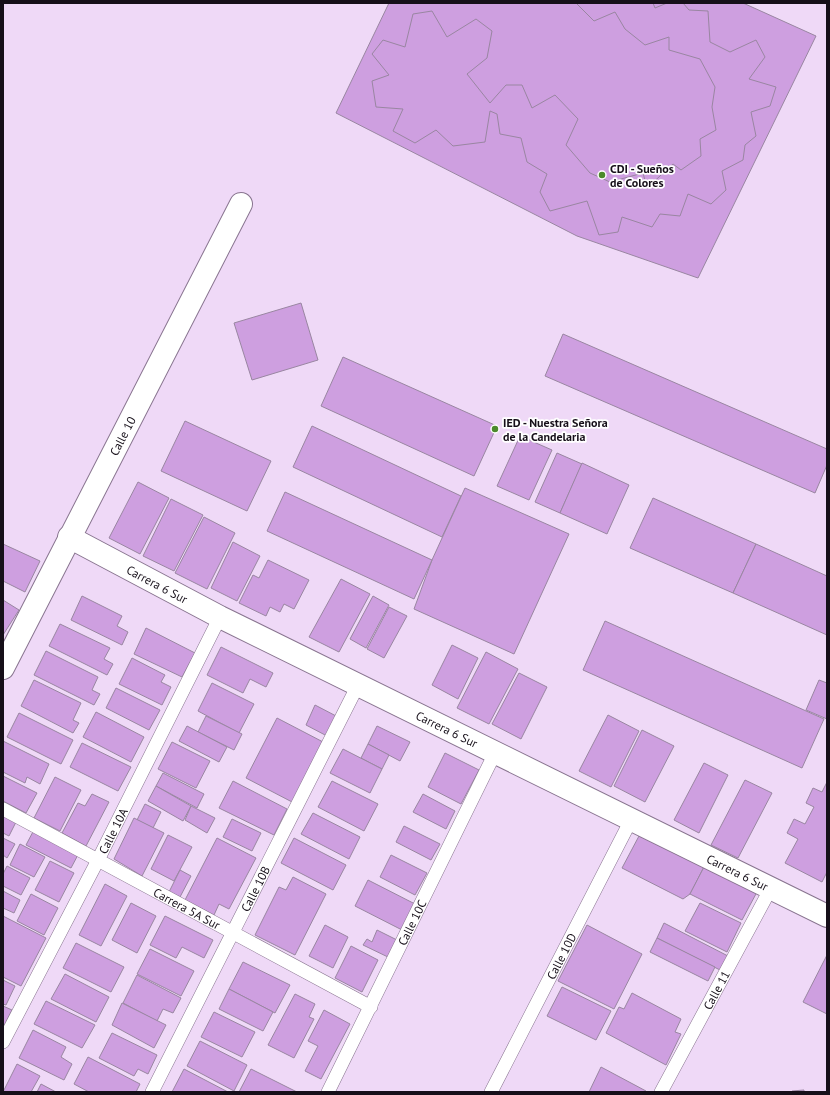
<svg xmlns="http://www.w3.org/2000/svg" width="830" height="1095" font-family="'PT Sans',sans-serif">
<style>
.building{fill:#ce9fe0;stroke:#9986a1}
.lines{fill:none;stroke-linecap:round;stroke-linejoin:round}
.lane-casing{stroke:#897590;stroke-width:14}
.street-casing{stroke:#897590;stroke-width:24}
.lane{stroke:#fff;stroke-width:13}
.street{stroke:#fff;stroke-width:22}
.poi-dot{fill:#4b8a2b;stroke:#fff;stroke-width:1.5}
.labels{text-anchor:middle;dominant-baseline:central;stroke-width:3.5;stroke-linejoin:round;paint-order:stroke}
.poi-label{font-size:12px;font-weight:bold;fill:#160f19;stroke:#fff;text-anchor:start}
.street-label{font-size:12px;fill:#160f19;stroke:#fff}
</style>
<rect width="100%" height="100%" fill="#efd9f7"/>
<g class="building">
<polygon points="389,3 743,3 816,36 698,278 577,236 336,113"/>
<polygon points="576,3 653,3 655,8 667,3 683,3 689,10 708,11 710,42 730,52 756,40 765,57 749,79 776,87 770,106 751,112 756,136 745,145 743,160 722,171 726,190 711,204 688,194 680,216 660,214 652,227 622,217 618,232 599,235 587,201 550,211 540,192 547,174 527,162 521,138 500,134 497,114 490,111 485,142 453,146 436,130 415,143 393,131 403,109 376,107 372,81 389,75 372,54 383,40 405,47 413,14 432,11 447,37 476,19 492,31 487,58 467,74 490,103 506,85 522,85 532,108 555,95 578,119 566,145 590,173 610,182 643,173 647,188 673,164 681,170 701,156 700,139 716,130 712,107 715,87 700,59 669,50 669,37 645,45 625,29 615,12 594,21"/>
<polygon points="301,303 318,360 252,380 234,323"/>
<polygon points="563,334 827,449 827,465 815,493 545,376"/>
<polygon points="343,357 497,426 474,476 321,406"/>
<polygon points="185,421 271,461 247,511 161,471"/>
<polygon points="312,426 461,496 442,537 293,467"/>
<polygon points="520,436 552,450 529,500 497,486"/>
<polygon points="557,453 582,464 560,513 535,502"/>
<polygon points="582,463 629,485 607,534 560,513"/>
<polygon points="138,482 169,498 140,554 109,538"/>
<polygon points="465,488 569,534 514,654 414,609 432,560"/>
<polygon points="285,492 432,560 414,599 267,531"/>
<polygon points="653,498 756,544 733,593 630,548"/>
<polygon points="171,499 203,515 174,571 143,556"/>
<polygon points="204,517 235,533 207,589 175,573"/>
<polygon points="233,542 260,556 237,601 211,588"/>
<polygon points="3,544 40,561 25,592 3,581"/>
<polygon points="756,544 827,576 827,635 733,593"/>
<polygon points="268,560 309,580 294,609 284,604 280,612 270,607 266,616 239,603 253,575 259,578"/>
<polygon points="341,579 370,594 339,652 309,637"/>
<polygon points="82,596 122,616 117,626 128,632 122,645 71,620"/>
<polygon points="373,596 389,605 366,648 350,639"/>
<polygon points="3,600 19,610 3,635"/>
<polygon points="389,607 407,616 384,658 367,649"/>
<polygon points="605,621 824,719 802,768 583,670"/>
<polygon points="60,624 110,648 104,659 113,664 107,675 49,646"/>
<polygon points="146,628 195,653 182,677 134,654"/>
<polygon points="452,645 478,658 458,699 432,685"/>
<polygon points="221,647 273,673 266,687 250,679 243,693 207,675"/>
<polygon points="46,651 98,677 92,690 100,694 94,705 34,675"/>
<polygon points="486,652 518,669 489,724 457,708"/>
<polygon points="132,658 165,675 161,682 171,687 162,705 119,684"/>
<polygon points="519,673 547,687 521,739 492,724"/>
<polygon points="34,680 81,703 73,720 79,723 73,733 21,706"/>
<polygon points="819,680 827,683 827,719 806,710"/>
<polygon points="212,683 254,704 239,733 198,711"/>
<polygon points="116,688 160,710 149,730 106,708"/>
<polygon points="315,705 338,717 327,736 306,725"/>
<polygon points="96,712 144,737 131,762 83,737"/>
<polygon points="19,713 73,740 61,764 7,737"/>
<polygon points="608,715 639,731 611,787 579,771"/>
<polygon points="206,716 242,734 234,750 198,732"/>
<polygon points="277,718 325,743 294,803 246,778"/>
<polygon points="187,726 227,747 219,762 179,741"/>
<polygon points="377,726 410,742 400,761 368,744"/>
<polygon points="642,730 674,746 645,802 614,786"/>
<polygon points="3,741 49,764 40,784 27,777 25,783 3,772"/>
<polygon points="172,742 210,761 196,788 158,769"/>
<polygon points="82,743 131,767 118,791 70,767"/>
<polygon points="368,744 389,755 382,769 361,758"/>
<polygon points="343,749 382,769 370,793 330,773"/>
<polygon points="445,753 479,770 461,804 428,787"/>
<polygon points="704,763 728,775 699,833 674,820"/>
<polygon points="163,773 204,794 197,808 156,786"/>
<polygon points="3,776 37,793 26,813 3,801"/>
<polygon points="55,777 81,790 60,831 34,818"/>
<polygon points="745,780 772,793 738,858 711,845"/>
<polygon points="233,781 287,809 274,835 219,808"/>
<polygon points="332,781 378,804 364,831 318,807"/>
<polygon points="827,782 827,872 822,882 785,863 798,839 787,833 794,819 805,824 814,807 806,803 813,788 822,792"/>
<polygon points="156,786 191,806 183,821 148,801"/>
<polygon points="92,794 109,802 86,846 62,833 78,803 85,806"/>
<polygon points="423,794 455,811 446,829 413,812"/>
<polygon points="145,804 161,812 153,828 137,820"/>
<polygon points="191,806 215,818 207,833 185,820"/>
<polygon points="3,813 17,820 9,836 3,833"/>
<polygon points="313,813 360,837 349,859 301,834"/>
<polygon points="134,818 164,833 142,876 114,859"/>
<polygon points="232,819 261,833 252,851 223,837"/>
<polygon points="404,826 440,844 431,860 396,842"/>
<polygon points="35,828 80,851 71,868 26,845"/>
<polygon points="168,835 192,847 174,881 151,869"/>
<polygon points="639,836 705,865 690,894 683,899 622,868"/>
<polygon points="3,838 15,844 7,858 3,855"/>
<polygon points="217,838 256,858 229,909 219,904 214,915 185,900"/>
<polygon points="294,838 346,865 333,890 281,863"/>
<polygon points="20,844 45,857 34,877 10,865"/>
<polygon points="391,855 427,873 415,895 380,877"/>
<polygon points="50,861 74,873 59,902 35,890"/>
<polygon points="705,865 757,892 742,920 690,894"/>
<polygon points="7,866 30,878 21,895 3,886 3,874"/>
<polygon points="180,870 191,876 180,897 169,892"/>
<polygon points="293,877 326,894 295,955 255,935 279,887 286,890"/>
<polygon points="368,880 419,906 406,932 355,906"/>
<polygon points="105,884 127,896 101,946 79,935"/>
<polygon points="3,891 20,900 14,913 3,908"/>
<polygon points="31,894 58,908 44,935 17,921"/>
<polygon points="131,903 156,916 137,953 112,940"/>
<polygon points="700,903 741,923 727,952 685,931"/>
<polygon points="3,916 46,938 21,986 3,977"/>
<polygon points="165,916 213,940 204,958 182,947 176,958 150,945"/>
<polygon points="664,923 728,956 720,970 657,938"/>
<polygon points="325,925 348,937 333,968 309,956"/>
<polygon points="587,925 642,954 614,1009 558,981"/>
<polygon points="377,930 399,941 390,958 363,945 367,939 372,942"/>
<polygon points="657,938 715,967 708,981 650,952"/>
<polygon points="76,943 124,967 111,992 63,968"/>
<polygon points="351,946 378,960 362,992 335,978"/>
<polygon points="150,949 194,971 181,996 137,974"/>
<polygon points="827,955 827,1014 803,1002"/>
<polygon points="243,962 290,985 275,1013 229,989"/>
<polygon points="65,974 109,997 96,1022 51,999"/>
<polygon points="137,975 181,998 173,1013 163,1009 157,1021 123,1003"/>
<polygon points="3,980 15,986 6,1005 3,1004"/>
<polygon points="562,987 611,1011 596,1040 547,1016"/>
<polygon points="229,989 273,1012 263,1031 219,1009"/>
<polygon points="632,993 681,1019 675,1032 681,1034 666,1065 606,1033 619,1007 624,1009"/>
<polygon points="295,994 315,1004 309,1017 314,1019 294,1058 268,1045"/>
<polygon points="46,1001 95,1025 82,1048 34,1024"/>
<polygon points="122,1003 166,1025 154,1048 112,1025"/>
<polygon points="3,1006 12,1010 3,1028"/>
<polygon points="324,1010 350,1024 321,1079 305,1071 318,1046 308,1041"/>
<polygon points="214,1012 255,1032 242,1057 201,1037"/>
<polygon points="33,1030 66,1047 61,1057 72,1064 64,1080 19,1058"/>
<polygon points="112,1033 157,1055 148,1074 138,1069 134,1076 99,1058"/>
<polygon points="200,1041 247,1065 234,1091 187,1066"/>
<polygon points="88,1057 140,1084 136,1092 89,1092 74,1084"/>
<polygon points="17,1064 40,1076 31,1092 3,1092"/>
<polygon points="601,1067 646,1091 646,1092 589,1092"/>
<polygon points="184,1069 228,1092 172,1092"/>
<polygon points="251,1069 297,1092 239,1092"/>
<polygon points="41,1084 56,1092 37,1092"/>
<polygon points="804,1090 804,1092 792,1092 792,1091"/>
</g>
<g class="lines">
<defs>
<g id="lane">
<path id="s1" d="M3,809l368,198"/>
<path id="s2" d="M3,1042l95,-182 122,-243"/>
<path id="s3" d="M152,1092l206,-407"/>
<path id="s4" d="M328,1092l167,-339"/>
<path id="s5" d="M491,1092l140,-272"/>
<path id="s6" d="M661,1092l110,-204"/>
</g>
<g id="street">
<path id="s7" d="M69,537l151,80 607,299"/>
<path id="s8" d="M3,668l238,-464"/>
</g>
</defs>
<use href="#lane" class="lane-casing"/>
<use href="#street" class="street-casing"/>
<use href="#lane" class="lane"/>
<use href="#street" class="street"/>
</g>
<g class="poi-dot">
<circle cx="602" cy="175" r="4"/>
<circle cx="495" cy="429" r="4"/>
</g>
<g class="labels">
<g class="poi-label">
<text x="610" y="168">CDI - Sueños<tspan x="610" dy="14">de Colores</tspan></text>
<text x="503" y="422">IED - Nuestra Señora<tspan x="503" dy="14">de la Candelaria</tspan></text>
</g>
<g class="street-label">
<text stroke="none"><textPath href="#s8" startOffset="261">Calle 10</textPath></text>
<text stroke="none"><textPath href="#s7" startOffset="100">Carrera 6 Sur</textPath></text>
<text stroke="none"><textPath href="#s7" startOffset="424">Carrera 6 Sur</textPath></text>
<text stroke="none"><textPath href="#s2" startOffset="238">Calle 10A</textPath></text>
<text stroke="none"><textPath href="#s7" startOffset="748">Carrera 6 Sur</textPath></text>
<text stroke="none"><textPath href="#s3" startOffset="228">Calle 10B</textPath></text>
<text stroke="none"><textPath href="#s1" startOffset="209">Carrera 5A Sur</textPath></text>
<text stroke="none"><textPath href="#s4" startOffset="189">Calle 10C</textPath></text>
<text stroke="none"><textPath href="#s5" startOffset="153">Calle 10D</textPath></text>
<text stroke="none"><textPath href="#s6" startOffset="116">Calle 11</textPath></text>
</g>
</g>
<rect width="830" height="1095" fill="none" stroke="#160f19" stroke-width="8"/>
</svg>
